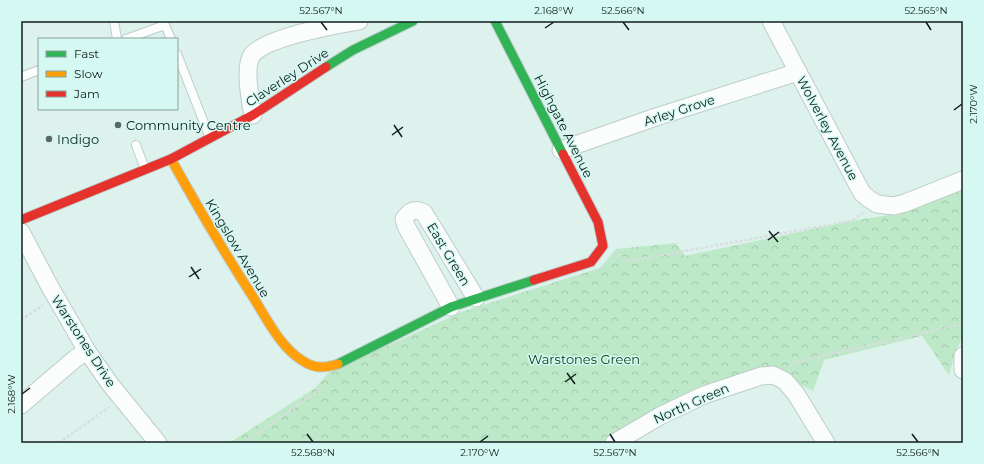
<svg xmlns="http://www.w3.org/2000/svg" width="984" height="464" font-family="Montserrat,sans-serif">
<style>
.park{fill:url(#park-crowns)}
.lines{fill:none;stroke-linecap:round;stroke-linejoin:round}
.lane-casing{stroke:#bdcdca;stroke-width:10}
.street-casing{stroke:#bdcdca;stroke-width:19}
.fast-casing{stroke:#bdcdca;stroke-width:11}
.slow-casing{stroke:#bdcdca;stroke-width:11}
.jam-casing{stroke:#bdcdca;stroke-width:11}
.path{stroke:#d8dedd;stroke-width:2.5;stroke-dasharray:3 2;stroke-linecap:butt}
.lane{stroke:#fafdfc;stroke-width:8}
.street{stroke:#fafdfc;stroke-width:17}
.fast{stroke:#30b455;stroke-width:9}
.slow{stroke:#ff9f0a;stroke-width:9}
.jam{stroke:#e5322d;stroke-width:9}
.ticks{fill:none;stroke:#111e1c;stroke-width:1.5}
.poi-dot{fill:#586865;stroke:#d5f9f2;stroke-width:1.5}
.labels{text-anchor:middle;dominant-baseline:central;stroke-width:3;stroke-linejoin:round;paint-order:stroke}
.street-label{font-size:13px;fill:#111e1c;stroke:#d5f9f2}
.poi-label{font-size:13px;fill:#111e1c;stroke:#d5f9f2;text-anchor:start}
.park-label{font-size:13px;fill:#083c14;stroke:#d5f9f2}
.neatline{fill:none;stroke:#111e1c;stroke-width:1.5}
.ticks-label{font-size:10px;text-anchor:middle;fill:#111e1c}
</style>
<defs>
<pattern id="park-crowns" width="20" height="18" patternUnits="userSpaceOnUse"><rect width="20" height="18" fill="#bee9c8"/><path d="M2 6a3 3 0 1 1 6 0M12 15a3 3 0 1 1 6 0" fill="none" stroke="#a2c7ab"/></pattern>
</defs>
<rect width="100%" height="100%" fill="#ddf1ed"/>
<polygon class="park" points="963,189 963,337 956,350 949,375 922,336 824,360 813,391 771,370 608,443 229,443 315,388 329,372 464,311 600,268 616,249 676,243 685,256 851,221 902,213"/>
<g class="lines">
<defs>
<g id="lane">
<polyline points="114,21 117,39"/>
<polyline points="126,39 165,25 171,39"/>
<polyline points="177,54 210,138"/>
<polyline points="21,77 39,70"/>
<polyline points="136,145 145,169"/>
</g>
<g id="street">
<polyline points="771,21 862,193 869,199 877,204 894,206 905,203 963,180"/>
<path d="M253,115c-3,-13 -9,-49 -1,-60 15,-18 84,-30 107,-34"/>
<polyline points="561,150 656,117 798,72"/>
<polyline points="21,232 50,287 87,351 110,384 158,443"/>
<path d="M451,307l-45,-81 -2,-7c6,-9 11,-11 20,-6l52,85"/>
<polyline points="963,356 963,370"/>
<polyline points="21,405 76,358 87,351"/>
<polyline points="614,443 660,416 704,395 761,376 773,375 785,381 796,394 826,443"/>
</g>
<g id="fast">
<polyline points="495,21 563,154"/>
<polyline points="326,67 353,50 413,21"/>
<polyline points="338,364 451,307 534,280"/>
</g>
<path id="slow" d="M171,159c26,47 53,93 82,138 14,22 27,50 50,64 12,8 22,7 35,3"/>
<g id="jam">
<polyline points="21,220 171,159 253,115 326,67"/>
<polyline points="534,280 591,262 603,246 598,222 563,154"/>
</g>
</defs>
<use href="#lane" class="lane-casing"/>
<use href="#street" class="street-casing"/>
<use href="#fast" class="fast-casing"/>
<use href="#slow" class="slow-casing"/>
<use href="#jam" class="jam-casing"/>
<g class="path">
<polyline points="618,255 629,261 851,221 863,213"/>
<polyline points="21,320 43,305"/>
<polyline points="789,366 796,362 963,324"/>
<polyline points="59,443 109,407"/>
<polyline points="243,443 325,386"/>
</g>
<use href="#lane" class="lane"/>
<use href="#street" class="street"/>
<use href="#fast" class="fast"/>
<use href="#slow" class="slow"/>
<use href="#jam" class="jam"/>
</g>
<path class="ticks" d="M321,22l6,8M623,22l6,8M926,22l5,8M545,28l9,-6M954,110l8,-6M394,125l8,12M392,135l11,-8M769,231l9,11M768,240l11,-8M191,267l8,12M189,277l12,-8M567,373l8,11M565,382l11,-8M22,394l8,-6M307,434l6,8M610,434l5,8M912,434l6,8M480,442l8,-6"/>
<g class="poi-dot">
<circle cx="118" cy="125" r="4"/>
<circle cx="49" cy="139" r="4"/>
</g>
<g class="labels">
<g class="street-label">
<text transform="translate(287 77) rotate(-33)">Claverley Drive</text>
<text transform="translate(679 110) rotate(-18)">Arley Grove</text>
<text transform="translate(564 126) rotate(63)">Highgate Avenue</text>
<text transform="translate(828 128) rotate(62)">Wolverley Avenue</text>
<text transform="translate(238 248) rotate(59)">Kingslow Avenue</text>
<text transform="translate(449 254) rotate(59)">East Green</text>
<text transform="translate(84 341) rotate(57)">Warstones Drive</text>
<text transform="translate(691 403) rotate(-24)">North Green</text>
</g>
<g class="poi-label">
<text x="126" y="125">Community Centre</text>
<text x="57" y="139">Indigo</text>
</g>
<g class="park-label">
<text x="584" y="359">Warstones Green</text>
</g>
</g>
<rect width="984" height="464" fill="none" stroke="#d5f9f2" stroke-width="44"/>
<rect x="38" y="38" width="140" height="72" fill="#d5f9f2" stroke="#87a19c"/>
<rect x="46" y="51" width="20" height="6" fill="#30b455" stroke="#87a19c"/>
<text x="74" y="58" font-size="12" fill="#111e1c">Fast</text>
<rect x="46" y="71" width="20" height="6" fill="#ff9f0a" stroke="#87a19c"/>
<text x="74" y="78" font-size="12" fill="#111e1c">Slow</text>
<rect x="46" y="91" width="20" height="6" fill="#e5322d" stroke="#87a19c"/>
<text x="74" y="98" font-size="12" fill="#111e1c">Jam</text>
<rect x="22" y="22" width="940" height="420" class="neatline"/>
<g class="ticks-label">
<text x="321" y="14">52.567°N</text>
<text x="554" y="14">2.168°W</text>
<text x="623" y="14">52.566°N</text>
<text x="926" y="14">52.565°N</text>
<text transform="translate(973 104) rotate(-90)" y="4">2.170°W</text>
<text transform="translate(11 394) rotate(-90)" y="4">2.168°W</text>
<text x="313" y="456">52.568°N</text>
<text x="480" y="456">2.170°W</text>
<text x="615" y="456">52.567°N</text>
<text x="918" y="456">52.566°N</text>
</g>
</svg>
